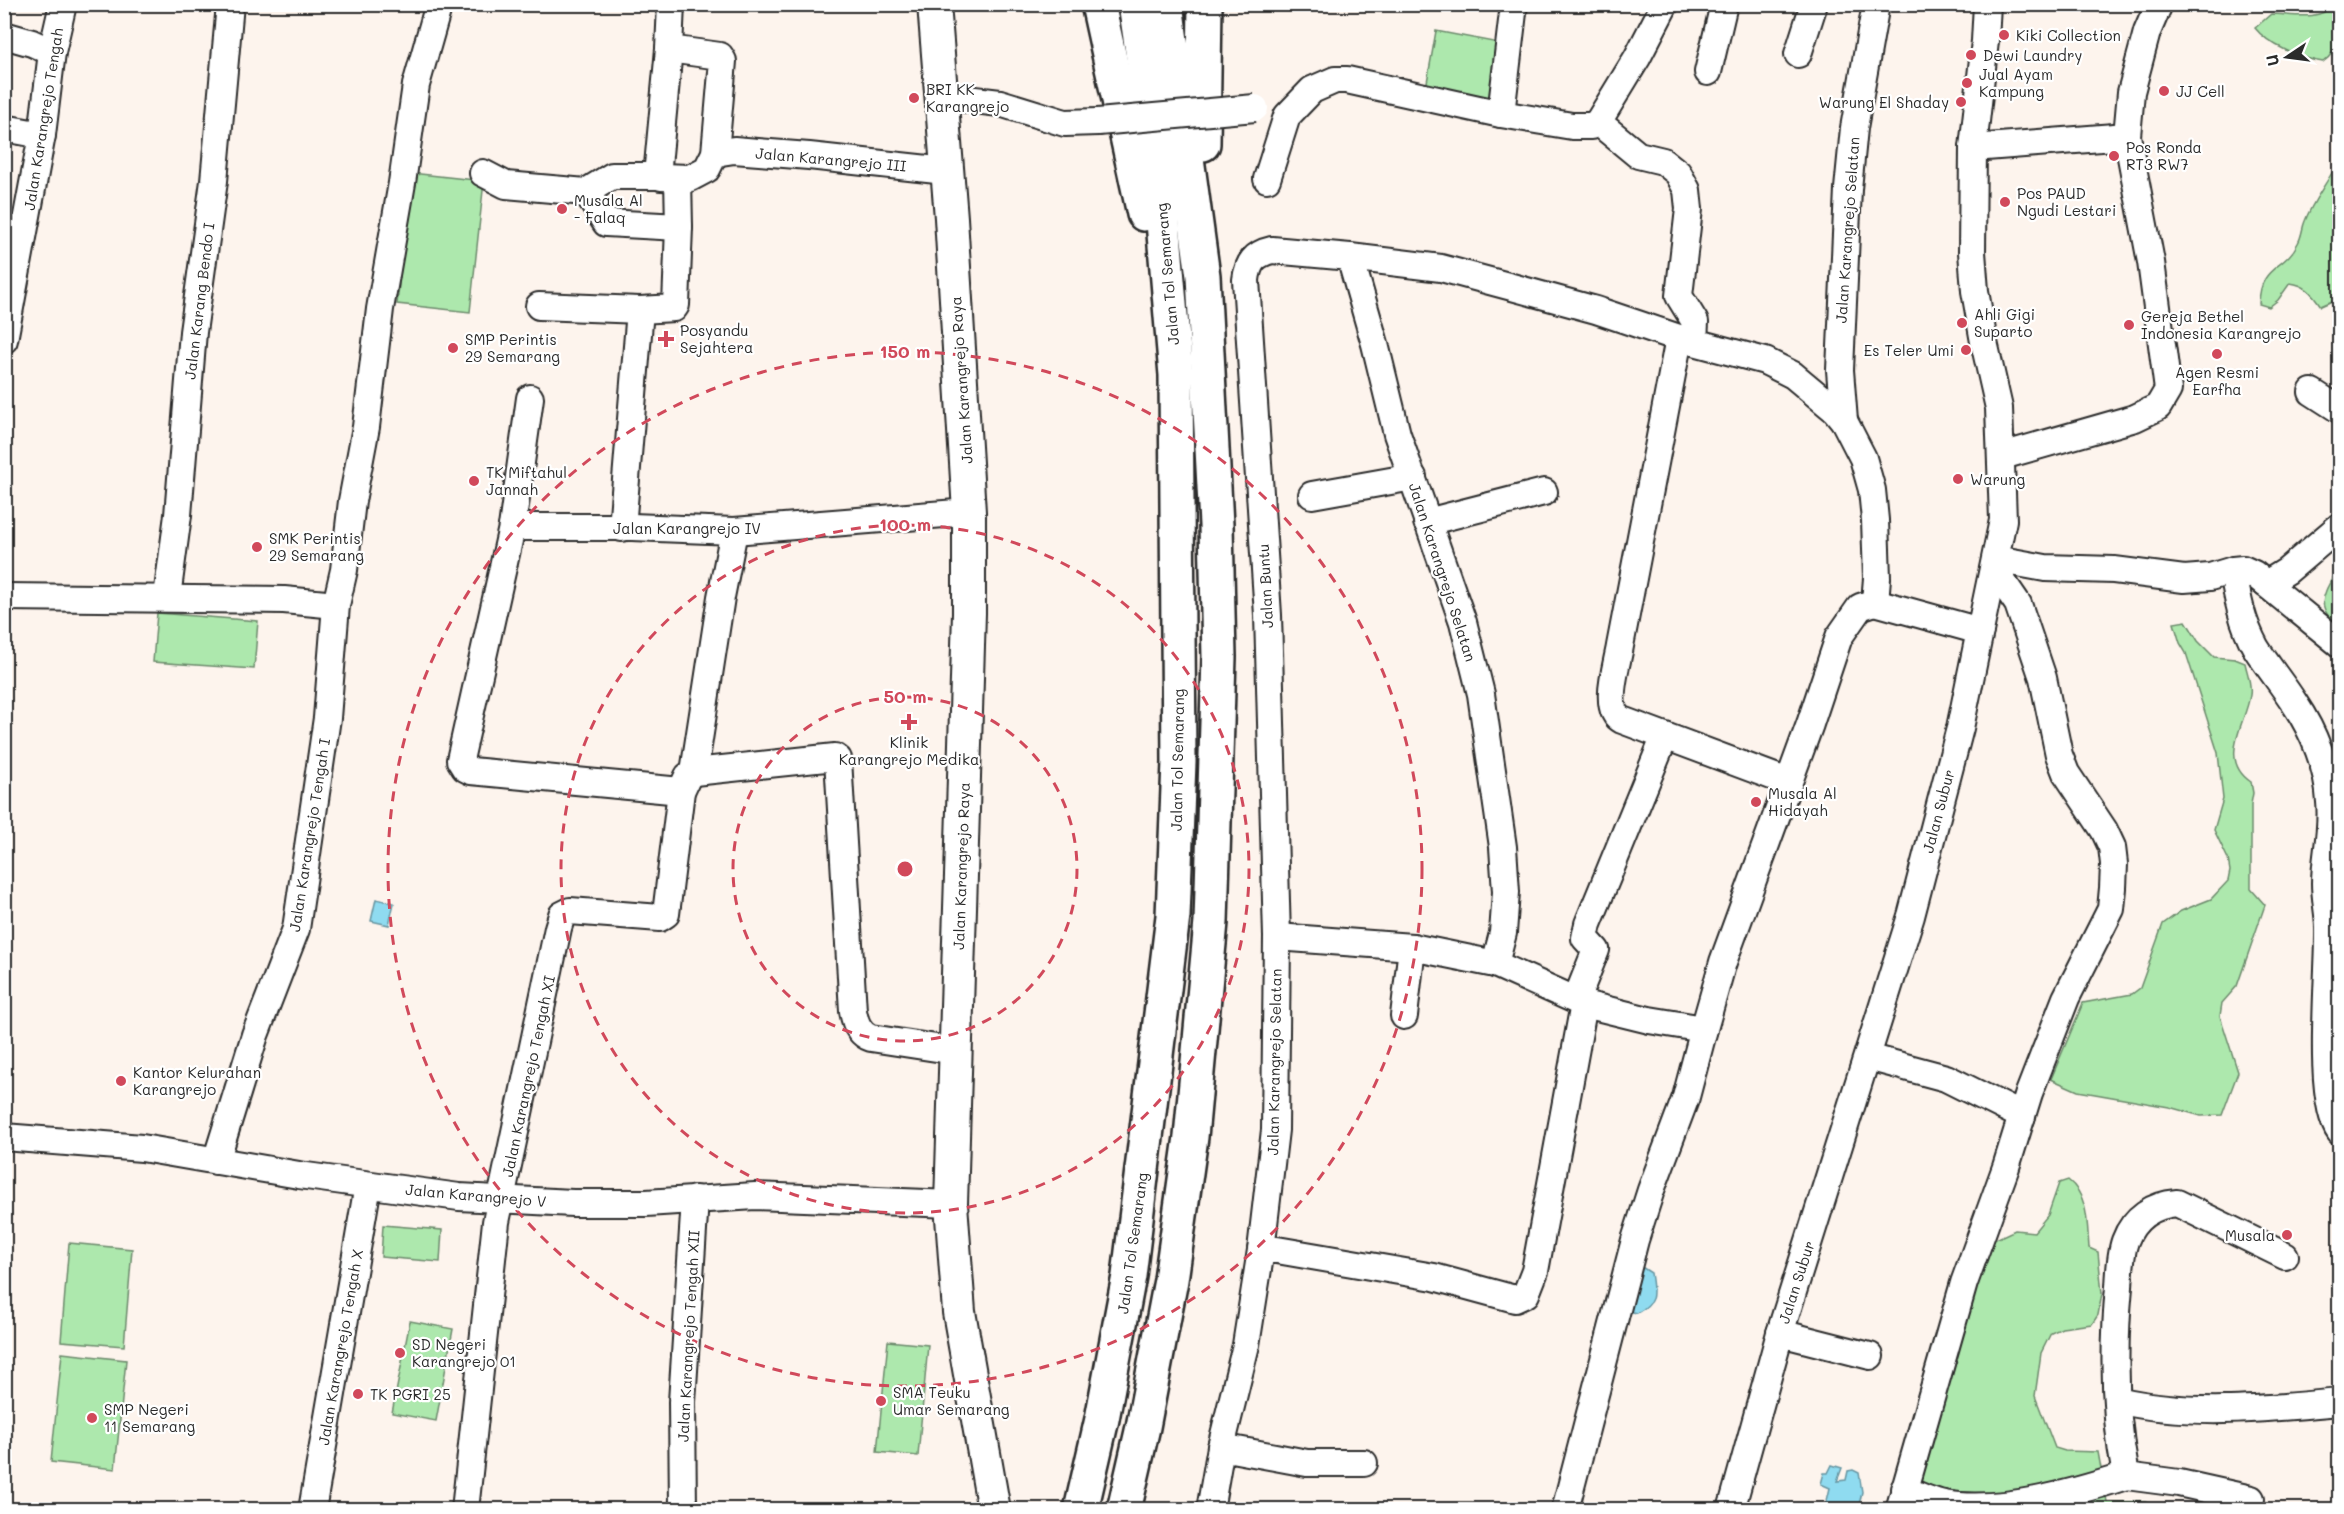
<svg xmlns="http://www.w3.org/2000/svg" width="2344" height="1514" font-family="Mali,sans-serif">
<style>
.green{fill:#ade8ad;stroke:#6c8a6c;stroke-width:1.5}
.water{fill:#8fdbf0;stroke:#6795a1;stroke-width:1.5}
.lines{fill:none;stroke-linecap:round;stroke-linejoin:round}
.minor-casing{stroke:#2b2b2b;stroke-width:30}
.major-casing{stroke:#2b2b2b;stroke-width:36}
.highway-casing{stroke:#2b2b2b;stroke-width:38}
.minor{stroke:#fff;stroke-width:26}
.major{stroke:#fff;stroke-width:32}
.highway{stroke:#fff;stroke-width:33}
.minor-bridge-casing{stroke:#2b2b2b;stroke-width:30;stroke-linecap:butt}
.minor-bridge{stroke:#fff;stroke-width:26}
.ring{fill:none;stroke:#d1495b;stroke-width:3;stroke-dasharray:10 8}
.poi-dot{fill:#d1495b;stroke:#fff;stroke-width:2}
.labels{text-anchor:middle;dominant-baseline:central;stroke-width:4.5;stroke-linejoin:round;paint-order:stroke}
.poi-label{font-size:15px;fill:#2b2b2b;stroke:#fff;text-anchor:start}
.street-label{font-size:15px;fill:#2b2b2b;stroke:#fff}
.centre{fill:#d1495b;stroke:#fff;stroke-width:3}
.ring-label{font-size:18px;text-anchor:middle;font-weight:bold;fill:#d1495b;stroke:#fff;stroke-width:4.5;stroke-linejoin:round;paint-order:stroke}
</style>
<rect width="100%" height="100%" fill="#fdf4ed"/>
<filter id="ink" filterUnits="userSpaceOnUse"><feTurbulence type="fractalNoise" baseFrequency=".0167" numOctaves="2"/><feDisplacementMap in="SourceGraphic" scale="12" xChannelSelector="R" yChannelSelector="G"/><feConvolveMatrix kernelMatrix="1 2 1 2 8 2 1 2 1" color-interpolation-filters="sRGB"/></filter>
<g filter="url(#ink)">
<g class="green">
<path d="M2333,5h6c1,20 3,44 -16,57 -21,-3 -55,-17 -68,-34l16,-14c20,0 48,8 62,-9z"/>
<polygon points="1436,31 1504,44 1494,101 1426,88"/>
<path d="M2339,170v128l-18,8c-9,-13 -15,-21 -31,-23l-12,17 -9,7 -10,-3c1,-40 25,-33 39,-61 4,-7 4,-15 7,-22 7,-18 19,-34 28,-50z"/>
<polygon points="411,173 484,181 470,312 397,304"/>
<path d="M2339,566v61c-27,-23 -14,-34 0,-61z"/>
<polygon points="157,613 258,621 254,669 153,662"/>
<path d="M2186,621l12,20 16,16 21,2 10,4c2,10 7,21 5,32 -4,28 -33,64 1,87l2,11 -2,11v85l14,16 -28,81 -15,17 -2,13 18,56 -16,43 -21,1 -32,-9 -91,-16 -27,-12 32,-76 49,-9 8,-6 23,-64 18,-13 30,-12 17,-18 2,-10 -2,-12 -14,-29 9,-31 -5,-46 -32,-100 -6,-10 -6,-20z"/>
<path d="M2068,1180c21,16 19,44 21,68l9,4 4,42 -4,21 -6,9 -30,4 -11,5 -10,20 -6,43 20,52 10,3 33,1 9,50h38l20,7h-241l-5,-49 66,-216 30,-14 19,2 14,-17 11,-32z"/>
<polygon points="383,1225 442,1230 440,1262 381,1257"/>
<polygon points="69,1243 132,1249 124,1346 61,1341"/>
<polygon points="410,1321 453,1329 436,1421 392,1413"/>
<polygon points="888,1341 928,1345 918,1456 877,1452"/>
<polygon points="62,1353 126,1360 115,1469 51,1462"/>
</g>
<g class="water">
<polygon points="376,899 394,903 389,925 371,921"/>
<path d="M1637,1264l14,9c3,21 6,29 -14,40l-11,-2z"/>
<polygon points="1832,1465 1842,1468 1837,1481 1846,1480 1848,1471 1853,1470 1859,1473 1862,1492 1858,1509 1825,1509 1830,1488 1821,1484 1824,1473 1828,1473"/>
</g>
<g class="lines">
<defs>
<g id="minor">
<polyline points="4,35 32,43 52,52"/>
<polyline points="1798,54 1814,4"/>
<polyline points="1708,72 1724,4"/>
<polyline points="941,96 1000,103 1065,123 1098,122"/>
<polyline points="1501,114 1514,4"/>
<polyline points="1598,122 1638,155 1663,161 1678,173 1687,190 1689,209 1679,296 1695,322 1694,341"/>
<polyline points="4,128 42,135"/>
<polyline points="1973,148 2127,136"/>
<polyline points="715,153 734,150 809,156 946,171"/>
<polyline points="483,173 506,185 586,192 612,176 657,176 669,49"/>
<polyline points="661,177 690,178 707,169 715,153 723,61 720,56 669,49 671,4"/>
<polyline points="1267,179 1287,116 1312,90 1335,80 1347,80 1501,114 1572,126 1591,126 1598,122 1637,58 1665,4"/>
<polyline points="586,192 606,223 679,227"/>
<polyline points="539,306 640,310 674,308 676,305 679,227 678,178"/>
<path d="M1679,338l-59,308c-3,19 -18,64 2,74l166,62"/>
<polyline points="4,340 42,135 52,52 63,4"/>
<polyline points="2312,392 2340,410"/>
<polyline points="530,398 512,527 460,760 465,768 471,771 681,791"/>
<polyline points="1844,421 1840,370 1848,189 1854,128 1876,4"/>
<polyline points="2002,456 2135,418 2158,407 2168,390 2151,262 2127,136 2131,92 2147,32 2159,4"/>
<polyline points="1312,495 1413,477"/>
<polyline points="1427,522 1544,492"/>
<polyline points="512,527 632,527 734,531 969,512"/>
<polyline points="622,528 640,310"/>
<polyline points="1996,559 2045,568 2114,570 2184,579 2210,577 2233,570 2243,569 2254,574 2340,644"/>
<path d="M2233,570c4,27 9,53 23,78 12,19 27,37 39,56 19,28 33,64 35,98 3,28 -5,54 -5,81 0,16 4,31 4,46 1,44 -13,171 11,203"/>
<polyline points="2266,584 2287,571 2340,526"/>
<polyline points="4,597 284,600 336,605"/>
<polyline points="167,597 178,515 193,332 214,181 230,4"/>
<polyline points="1875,602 1980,631 2003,520 1999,408 1984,342 1975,291 1972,252 1973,148 1985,41 1987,4"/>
<path d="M694,772l141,-15 3,2 15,252c2,12 6,23 18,27l85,13"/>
<polyline points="1277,937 1412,947 1495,964 1584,1004 1649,1020 1704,1029 1723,962 1810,724 1839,637 1860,607 1875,602 1877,578 1875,520 1872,490 1863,458 1844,421 1835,410 1793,375 1765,361 1679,338 1596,310 1512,287 1441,268 1350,257"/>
<polyline points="1576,1000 1596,950 1585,938 1588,924 1665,736"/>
<polyline points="1404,1016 1412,947"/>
<polyline points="1868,1057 1946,1078 2022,1116"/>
<polyline points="4,1137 142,1148 299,1175 459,1197 573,1203 646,1203 755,1196 951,1204"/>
<polyline points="216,1161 255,1035 296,929 327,718 336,605 344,570 352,501 366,427 380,309 402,183 416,85 439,4"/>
<polyline points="1261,1250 1277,1250 1434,1277 1515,1299 1526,1294 1535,1271 1584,1004"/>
<polyline points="1780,1333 1870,1356"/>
<path d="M2117,1400c73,17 148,9 223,2"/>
<polyline points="1221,1447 1307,1463 1364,1463"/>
<polyline points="2126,1476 2179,1483 2251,1499"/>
<path d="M1904,1489c13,6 26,12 40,15 56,10 129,-11 182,-28 -12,-63 -13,-126 -7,-189 1,-15 1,-32 6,-46 9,-24 28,-36 52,-38l108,53"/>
<polyline points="312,1510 368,1185"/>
<polyline points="465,1510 496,1222 558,928 562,915 570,911 660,918 666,914 681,791 688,776 694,772 721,597 734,531"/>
<polyline points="683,1510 682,1402 695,1199"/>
<path d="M1210,1510l11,-63 25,-102 15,-95 14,-120 2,-193 -9,-322 -22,-335c2,-17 8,-26 26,-30l78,7 25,87 22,90 66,188 18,72 22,153 3,45 -3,41 -8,31"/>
<polyline points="1565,1510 1635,1240 1651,1190 1686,1097 1704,1029"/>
<polyline points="1731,1510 1780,1333 1911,916 1960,728 1980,631"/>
<polyline points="1899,1510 1964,1283 2006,1167 2029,1093 2066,998 2111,909 2113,888 2114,864 2112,847 2104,830 2066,773 2059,755 2043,678 2018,604 1994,569"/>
</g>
<polyline id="major" points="934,4 951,218 969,512 969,613 951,1204 959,1312 994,1510"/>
<g id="highway">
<polyline points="1098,4 1144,214"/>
<polyline points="1203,144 1205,4"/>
<polyline points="1081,1510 1102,1419 1129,1276 1173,916 1179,762 1176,375 1157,151 1135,4"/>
<polyline points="1124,1510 1143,1427 1171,1280 1191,1137 1211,922 1219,657 1216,525 1203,276 1166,4"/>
</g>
</defs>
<use href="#minor" class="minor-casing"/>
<use href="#major" class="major-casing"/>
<use href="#highway" class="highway-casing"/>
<use href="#minor" class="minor"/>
<use href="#major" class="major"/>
<use href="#highway" class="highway"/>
<defs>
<polyline id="minor-bridge" points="1098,122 1255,108"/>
</defs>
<use href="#minor-bridge" class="minor-bridge-casing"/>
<use href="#minor-bridge" class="minor-bridge"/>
</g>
</g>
<g class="ring">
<circle cx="905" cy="869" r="172"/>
<circle cx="905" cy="869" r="344"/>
<circle cx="905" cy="869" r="517"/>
</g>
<g class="poi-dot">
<circle cx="2004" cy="35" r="6"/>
<circle cx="1971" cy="55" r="6"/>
<circle cx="1967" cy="83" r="6"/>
<circle cx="2164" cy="91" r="6"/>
<circle cx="914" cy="98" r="6"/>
<circle cx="1961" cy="102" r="6"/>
<circle cx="2114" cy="156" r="6"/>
<circle cx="2005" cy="202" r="6"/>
<circle cx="562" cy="209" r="6"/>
<circle cx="1962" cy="323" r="6"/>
<circle cx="2129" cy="325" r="6"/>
<path d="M663 330h6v6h6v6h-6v6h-6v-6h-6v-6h6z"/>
<circle cx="453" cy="348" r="6"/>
<circle cx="1966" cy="350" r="6"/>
<circle cx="2217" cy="354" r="6"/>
<circle cx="1958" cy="479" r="6"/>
<circle cx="474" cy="481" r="6"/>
<circle cx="257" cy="547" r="6"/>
<path d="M906 713h6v6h6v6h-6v6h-6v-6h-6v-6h6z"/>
<circle cx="1756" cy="802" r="6"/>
<circle cx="121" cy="1081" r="6"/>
<circle cx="2287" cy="1235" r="6"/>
<circle cx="400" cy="1353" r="6"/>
<circle cx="358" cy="1394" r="6"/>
<circle cx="881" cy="1401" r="6"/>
<circle cx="92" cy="1418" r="6"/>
</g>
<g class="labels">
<g class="poi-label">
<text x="2016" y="35">Kiki Collection</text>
<text x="1983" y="55">Dewi Laundry</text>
<text x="1979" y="74">Jual Ayam<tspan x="1979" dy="17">Kampung</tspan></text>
<text x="926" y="89">BRI KK<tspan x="926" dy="17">Karangrejo</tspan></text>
<text x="2176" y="91">JJ Cell</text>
<text x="1949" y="102" text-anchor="end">Warung El Shaday</text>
<text x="2126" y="147">Pos Ronda<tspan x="2126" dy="17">RT3 RW7</tspan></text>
<text x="2017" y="193">Pos PAUD<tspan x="2017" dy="17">Ngudi Lestari</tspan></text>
<text x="574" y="200">Musala Al<tspan x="574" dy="17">- Falaq</tspan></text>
<text x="1974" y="314">Ahli Gigi<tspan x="1974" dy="17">Suparto</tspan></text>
<text x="2141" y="316">Gereja Bethel<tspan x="2141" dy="17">Indonesia Karangrejo</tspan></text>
<text x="680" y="330">Posyandu<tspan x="680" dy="17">Sejahtera</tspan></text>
<text x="465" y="339">SMP Perintis<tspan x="465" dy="17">29 Semarang</tspan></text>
<text x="1954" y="350" text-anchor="end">Es Teler Umi</text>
<text x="2217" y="372" text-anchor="middle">Agen Resmi<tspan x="2217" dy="17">Earfha</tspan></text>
<text x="486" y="472">TK Miftahul<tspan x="486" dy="17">Jannah</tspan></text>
<text x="1970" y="479">Warung</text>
<text x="269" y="538">SMK Perintis<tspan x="269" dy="17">29 Semarang</tspan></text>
<text x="909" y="742" text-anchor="middle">Klinik<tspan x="909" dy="17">Karangrejo Medika</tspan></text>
<text x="1768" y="793">Musala Al<tspan x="1768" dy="17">Hidayah</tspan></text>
<text x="133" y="1072">Kantor Kelurahan<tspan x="133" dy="17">Karangrejo</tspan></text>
<text x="2275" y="1235" text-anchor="end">Musala</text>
<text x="412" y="1344">SD Negeri<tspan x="412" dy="17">Karangrejo 01</tspan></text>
<text x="893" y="1392">SMA Teuku<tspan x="893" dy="17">Umar Semarang</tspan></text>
<text x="370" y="1394">TK PGRI 25</text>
<text x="104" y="1409">SMP Negeri<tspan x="104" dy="17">11 Semarang</tspan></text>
</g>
<g class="street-label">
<text transform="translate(43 119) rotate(-81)">Jalan Karangrejo Tengah</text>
<text transform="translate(831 159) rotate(5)">Jalan Karangrejo III</text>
<text transform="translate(1847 230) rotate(-86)">Jalan Karangrejo Selatan</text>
<text transform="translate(1167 274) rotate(-95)">Jalan Tol Semarang</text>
<text transform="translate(199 301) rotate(-83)">Jalan Karang Bendo I</text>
<text transform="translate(961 380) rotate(-94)">Jalan Karangrejo Raya</text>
<text x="687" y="528">Jalan Karangrejo IV</text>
<text transform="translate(1443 572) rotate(72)">Jalan Karangrejo Selatan</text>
<text transform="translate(1265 586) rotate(-93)">Jalan Buntu</text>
<text transform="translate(1177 760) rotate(-89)">Jalan Tol Semarang</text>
<text transform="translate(1938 811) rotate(-75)">Jalan Subur</text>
<text transform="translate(309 835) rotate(-81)">Jalan Karangrejo Tengah I</text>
<text transform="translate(961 866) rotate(-88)">Jalan Karangrejo Raya</text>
<text transform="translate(1274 1062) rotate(-89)">Jalan Karangrejo Selatan</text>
<text transform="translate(528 1076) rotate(-78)">Jalan Karangrejo Tengah XI</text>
<text transform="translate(476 1195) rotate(5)">Jalan Karangrejo V</text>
<text transform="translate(1132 1243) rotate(-82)">Jalan Tol Semarang</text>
<text transform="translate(1796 1282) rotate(-72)">Jalan Subur</text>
<text transform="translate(688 1336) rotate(-87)">Jalan Karangrejo Tengah XII</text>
<text transform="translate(340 1347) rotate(-80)">Jalan Karangrejo Tengah X</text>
</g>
</g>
<circle cx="905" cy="869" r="9" class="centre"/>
<g class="ring-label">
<text x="905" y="358">150 m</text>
<text x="905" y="531">100 m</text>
<text x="905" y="703">50 m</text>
</g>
<rect width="2344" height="1514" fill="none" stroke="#fff" stroke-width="24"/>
<rect x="12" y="12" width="2320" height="1490" fill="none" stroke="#2b2b2b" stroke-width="2" filter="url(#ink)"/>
<g transform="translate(2287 57) rotate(257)" stroke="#ffffff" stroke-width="4.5" paint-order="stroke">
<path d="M0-4.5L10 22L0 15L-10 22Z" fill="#2b2b2b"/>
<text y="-9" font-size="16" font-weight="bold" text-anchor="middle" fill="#2b2b2b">U</text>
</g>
</svg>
